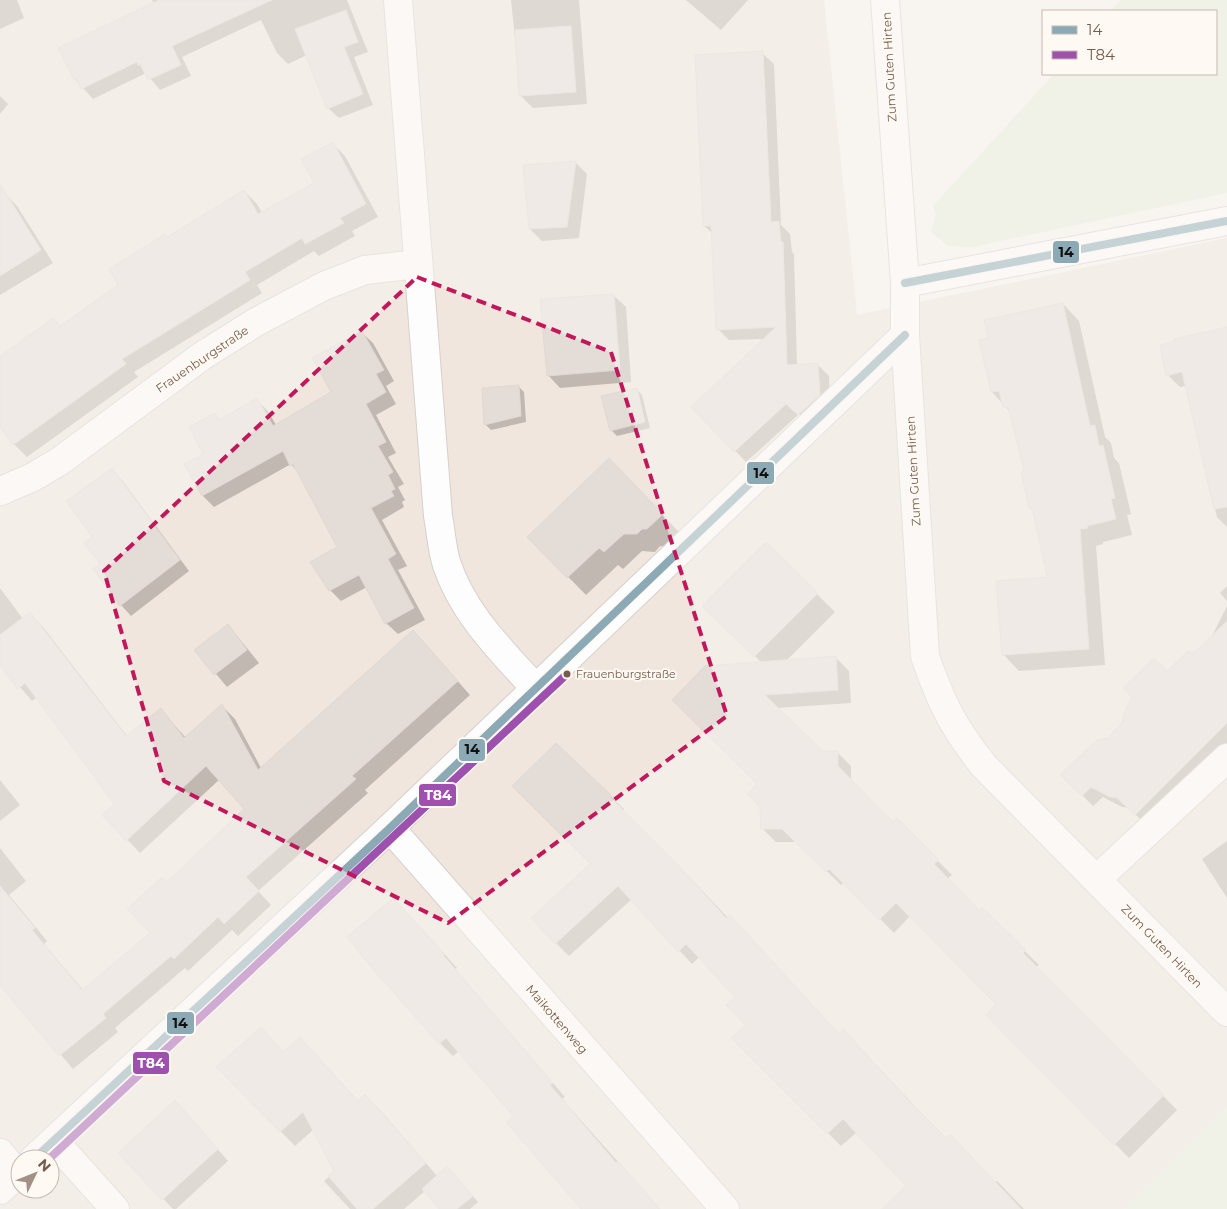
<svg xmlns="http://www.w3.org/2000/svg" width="1227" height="1209" font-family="Montserrat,sans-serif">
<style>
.residential{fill:#f0e6de;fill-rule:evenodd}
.green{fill:#e6eddc}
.shadow{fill:#0003}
.building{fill:#e4ddd7;stroke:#e0d8d2}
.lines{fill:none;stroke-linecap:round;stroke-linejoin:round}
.minor-casing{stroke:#d5d0cb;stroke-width:30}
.minor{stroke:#fefdfd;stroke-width:28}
.bus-1-casing{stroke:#fef9f2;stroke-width:11}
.bus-2-casing{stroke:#fef9f2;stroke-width:11}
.bus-1{stroke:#8baab5;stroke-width:8}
.bus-2{stroke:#9e50ae;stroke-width:8}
.marked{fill:none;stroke:#c2185b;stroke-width:4;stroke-dasharray:10 6;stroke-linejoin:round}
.bus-dot{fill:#755c50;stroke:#fef9f2;stroke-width:2}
.labels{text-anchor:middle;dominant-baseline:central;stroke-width:4;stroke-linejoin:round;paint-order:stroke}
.bus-label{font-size:11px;fill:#755c50;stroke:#fef9f2;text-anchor:start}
.street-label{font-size:12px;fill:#755c50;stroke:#fef9f2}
.line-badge{stroke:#fef9f2;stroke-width:2}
.badge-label{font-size:14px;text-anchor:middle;font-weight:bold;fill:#fff}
.pale-badge-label{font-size:14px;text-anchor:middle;font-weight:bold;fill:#111}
</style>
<rect width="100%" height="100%" fill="#f8f4f0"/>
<path class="residential" d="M0,0h824l33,315 370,-77v869l-104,102h-1123zM20,1159h30v30h-30z"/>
<g class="green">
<polygon points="1121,0 1227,0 1227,193 972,247 948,246 931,232 936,214 933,206 1054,74 1216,74 1216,11 1111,11"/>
<polygon points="1227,1107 1227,1209 1123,1209"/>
</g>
<g class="shadow">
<polygon points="0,0 17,0 24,18 0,29"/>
<polygon points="152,0 347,0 368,52 354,57 373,105 339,118 328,108 307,55 288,64 277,53 261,20 182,57 191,76 160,90 146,73 93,99 75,79 154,4"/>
<polygon points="511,0 579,0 587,104 533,108 521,96"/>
<polygon points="686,0 748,0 721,30"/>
<polygon points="762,53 774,64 781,225 790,234 792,252 794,254 797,366 818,365 829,376 830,407 810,426 799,414 746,462 693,407 766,339 729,340 718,329 713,234 704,226"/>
<polygon points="0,96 8,104 0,114"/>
<polygon points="332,143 345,156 378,217 352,231 355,236 319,256 314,251 257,285 262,293 134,372 138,377 27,457 14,444 0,425 0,357 53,319 61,327 120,285 168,238 244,191 257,204 262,213 315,184"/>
<polygon points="575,162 587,174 579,238 542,241 530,229"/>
<polygon points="5,194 17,206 53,263 0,295 0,197"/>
<polygon points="613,295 626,307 631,382 560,388 548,375"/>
<polygon points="1063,304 1079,321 1105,437 1111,443 1114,458 1119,463 1131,514 1127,515 1132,535 1103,542 1103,544 1096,546 1105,665 1019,671 1003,654 1049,578 1034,512 1030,508 1025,472 1012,414 992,392 989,339"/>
<polygon points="1227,329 1227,527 1217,517 1186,386 1180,387 1168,375"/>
<polygon points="361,332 373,343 394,381 386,386 396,404 376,415 396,453 388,457 404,484 398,487 405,500 402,502 404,507 382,520 407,566 398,570 425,620 398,634 386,623 367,587 341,601 330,590 339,548 298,472 291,464 214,507 203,496 186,465 205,454 215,414 220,420 257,400 268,411 276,425 333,393"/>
<polygon points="518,386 524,392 526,422 491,430 485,424"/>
<polygon points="636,389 642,395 650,428 617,436 611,430"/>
<polygon points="111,470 122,480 189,571 131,616 121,605 101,564 94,537"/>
<polygon points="627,478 680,533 666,547 660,546 655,552 642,551 623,569 618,565 586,595 529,537"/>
<polygon points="766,544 835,612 786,661 835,657 849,671 851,703 777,708 823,752 837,752 851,766 851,781 893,824 897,820 952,875 947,879 979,912 982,909 1039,965 1036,967 1177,1110 1129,1158 988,1015 998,1004 910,916 894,933 844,882 841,885 797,842 776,842 762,828 759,784 762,663 704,606"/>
<polygon points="1227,586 1227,601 1220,593"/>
<polygon points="0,588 23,619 30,614 43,627 127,736 161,710 186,738 222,706 235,719 261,768 426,645 470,695 365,790 368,793 258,891 271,905 238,936 232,930 188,971 185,968 115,1028 118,1032 73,1069 0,984 0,848 26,881 9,895 47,941 44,944 84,991 151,933 167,884 246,809 220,779 140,853 104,815 115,804 37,697 32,701 0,664"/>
<polygon points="1227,606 1227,744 1146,825 1129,808 1122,807 1103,797 1093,806 1062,775 1107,739 1167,672 1196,653 1211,638"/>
<polygon points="228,625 259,663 227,687 196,650"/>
<polygon points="556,745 624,809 622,811 694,882 839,1035 856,1044 946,1139 995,1182 997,1181 1024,1209 911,1209 908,1186 857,1132 841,1146 733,1038 747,1025 736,997 699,957 692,964 632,899 569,956 556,943 592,864"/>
<polygon points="0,780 20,805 0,821"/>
<polygon points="1227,841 1227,898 1202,859"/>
<polygon points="406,912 457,968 455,969 565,1097 562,1099 660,1209 582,1209 515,1116 459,1051 453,1056 440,1043 348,938"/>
<polygon points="284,1053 314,1053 359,1102 365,1096 380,1110 438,1177 453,1174 478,1202 470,1209 440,1209 425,1191 404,1209 350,1209 324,1181 336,1171 314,1129 295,1146 218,1067"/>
<polygon points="186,1113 228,1161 176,1209 173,1209 120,1153"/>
</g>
<g class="building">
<polygon points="159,0 272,0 172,46 181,65 148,80 140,64 138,66 137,62 81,89 76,78 74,80 58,48"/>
<polygon points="346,10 358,42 344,47 363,94 327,109 295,29"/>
<polygon points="571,26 576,92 519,96 515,30"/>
<polygon points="763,51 771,222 779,221 781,242 783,242 787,365 818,363 820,395 798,415 786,404 734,452 691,407 776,327 716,330 711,226 703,226 695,55"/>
<polygon points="333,142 366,204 340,218 344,223 305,244 302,238 245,272 250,280 122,359 126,364 13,445 0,427 0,356 53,318 60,326 118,285 109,269 165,234 167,237 244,190 258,214 314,183 301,159"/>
<polygon points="576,161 567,227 529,229 523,165"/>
<polygon points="0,184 41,250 0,276"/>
<polygon points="614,294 620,370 547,376 540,299"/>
<polygon points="1063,303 1090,426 1095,425 1099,446 1103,445 1115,498 1111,499 1116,519 1087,526 1088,528 1080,529 1089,649 1002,655 996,581 1047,577 1032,508 1029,509 1021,472 1024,471 1008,407 1003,408 999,391 991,392 979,340 988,338 984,320"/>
<polygon points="1227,327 1227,507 1214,509 1182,372 1166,376 1160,345 1175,341 1174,339"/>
<polygon points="362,331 384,370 376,374 386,392 366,404 386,442 378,446 393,472 388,475 395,489 391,491 394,496 371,508 396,554 388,559 414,608 385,624 359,575 329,591 310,562 337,547 293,464 290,466 283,451 202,496 184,464 203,454 189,427 215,413 219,420 257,398 273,426 331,392 312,358"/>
<polygon points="519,385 521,416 484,425 482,388"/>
<polygon points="637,388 645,422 610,431 601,396"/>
<polygon points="609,458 663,514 647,529 642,529 637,534 624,534 604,552 599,548 567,578 527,537"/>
<polygon points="112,468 180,560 120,606 93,569 100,564 84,543 92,537 66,501"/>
<polygon points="766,542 818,593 754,657 702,606"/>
<polygon points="30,612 126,736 161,708 184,738 222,704 258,770 413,630 458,681 352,776 356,779 246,877 259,891 224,924 218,917 174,959 171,956 103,1014 106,1018 59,1056 0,986 0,886 35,928 32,930 82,990 150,933 127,909 162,877 167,882 244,809 206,766 126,841 102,815 114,804 25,683 18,689 0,666 0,635"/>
<polygon points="1227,621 1227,723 1135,815 1117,798 1110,797 1091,787 1082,796 1060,775 1097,740 1107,738 1123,722 1123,716 1132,697 1123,688 1154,658 1167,671 1187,652 1195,652"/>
<polygon points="228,624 247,650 214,675 194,650"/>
<polygon points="836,656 838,690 765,695 823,751 838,751 838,766 893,822 897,818 939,860 934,864 979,910 982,907 1026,950 1023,953 1164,1095 1114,1145 986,1015 996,1004 896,903 879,920 829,869 826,872 782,829 761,829 760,807 747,794 757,784 672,700 705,666"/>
<polygon points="556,743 611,795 610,797 681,868 726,918 730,915 839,1034 843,1029 910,1102 946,1138 950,1134 1021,1209 882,1209 906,1186 843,1119 827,1134 731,1038 745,1025 726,1005 735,997 686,944 678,952 618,886 555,944 531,918 590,864 512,786"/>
<polygon points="393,898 445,954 443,955 553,1083 550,1085 616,1163 618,1161 660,1209 581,1209 506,1122 513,1116 446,1038 439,1044 370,966 347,937"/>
<polygon points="261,1027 283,1052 300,1037 358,1101 365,1094 426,1163 373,1209 357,1209 328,1176 334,1171 303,1112 280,1132 216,1067"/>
<polygon points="175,1100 218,1149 162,1200 118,1153"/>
<polygon points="447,1166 473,1196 457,1209 439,1209 422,1189"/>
</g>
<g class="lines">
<defs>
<g id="minor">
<path d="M398,0l40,516c3,16 4,34 9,49 17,50 55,86 89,124"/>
<path d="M885,0l20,283v52l20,321c16,47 28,71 59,110l243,246"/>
<polyline points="905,283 1227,221"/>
<polyline points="1,491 33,477 60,461 202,356 256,322 324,286 365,270 418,264"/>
<polyline points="390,828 725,1209"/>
<polyline points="1097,879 1227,758"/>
<polyline points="54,1141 115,1209"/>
<polyline points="0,1153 17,1174"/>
<polyline points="34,1159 390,828 905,335"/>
<polyline points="0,1190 20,1171"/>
</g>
</defs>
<use href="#minor" class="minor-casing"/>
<use href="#minor" class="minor"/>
<defs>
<g id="bus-1">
<polyline points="905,283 1227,221"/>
<polyline points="34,1159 390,828 905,335"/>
</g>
<polyline id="bus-2" points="49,1159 567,674"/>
</defs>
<use href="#bus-1" class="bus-1-casing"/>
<use href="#bus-2" class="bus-2-casing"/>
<use href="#bus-1" class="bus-1"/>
<use href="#bus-2" class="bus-2"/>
</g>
<path d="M0 0H1227V1209H0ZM417,277l194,75 116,364 -279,207 -284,-142 -60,-210z" fill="#f8f4f0" fill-opacity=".55" fill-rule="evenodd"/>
<path class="marked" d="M417,277l194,75 116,364 -279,207 -284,-142 -60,-210z"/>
<circle class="bus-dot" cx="567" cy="674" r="4.5"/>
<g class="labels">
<g class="bus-label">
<text x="576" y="674">Frauenburgstraße</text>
</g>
<g class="street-label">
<text transform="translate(889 67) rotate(-93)">Zum Guten Hirten</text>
<text transform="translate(202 359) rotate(-34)">Frauenburgstraße</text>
<text transform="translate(913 471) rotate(-93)">Zum Guten Hirten</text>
<text transform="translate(1162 946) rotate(46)">Zum Guten Hirten</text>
<text transform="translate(557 1019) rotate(49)">Maikottenweg</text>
</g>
</g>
<g class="line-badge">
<rect x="1052" y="240" width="28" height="24" rx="5" fill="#8baab5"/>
<rect x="746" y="461" width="29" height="24" rx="5" fill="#8baab5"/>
<rect x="458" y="738" width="28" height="24" rx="5" fill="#8baab5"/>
<rect x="418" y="783" width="39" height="24" rx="5" fill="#9e50ae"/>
<rect x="166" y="1011" width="29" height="24" rx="5" fill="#8baab5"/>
<rect x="132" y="1051" width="38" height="24" rx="5" fill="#9e50ae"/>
</g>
<g class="badge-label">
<text x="438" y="800">T84</text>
<text x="151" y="1068">T84</text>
</g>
<g class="pale-badge-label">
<text x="1066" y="257">14</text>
<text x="761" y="478">14</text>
<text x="472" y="754">14</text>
<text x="180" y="1028">14</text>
</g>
<rect x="1042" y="10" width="175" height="65" fill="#fef9f2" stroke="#c7bab1"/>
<rect x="1052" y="26" width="25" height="8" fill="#8baab5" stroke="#c7bab1"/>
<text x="1087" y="35" font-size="15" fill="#755c50">14</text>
<rect x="1052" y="51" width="25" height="8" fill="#9e50ae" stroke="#c7bab1"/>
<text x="1087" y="60" font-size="15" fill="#755c50">T84</text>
<g transform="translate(35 1174) rotate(47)"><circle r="24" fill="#fef9f2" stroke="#c7bab1"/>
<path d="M0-4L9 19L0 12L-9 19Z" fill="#a39188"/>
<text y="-8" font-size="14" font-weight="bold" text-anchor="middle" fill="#755c50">N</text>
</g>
</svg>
